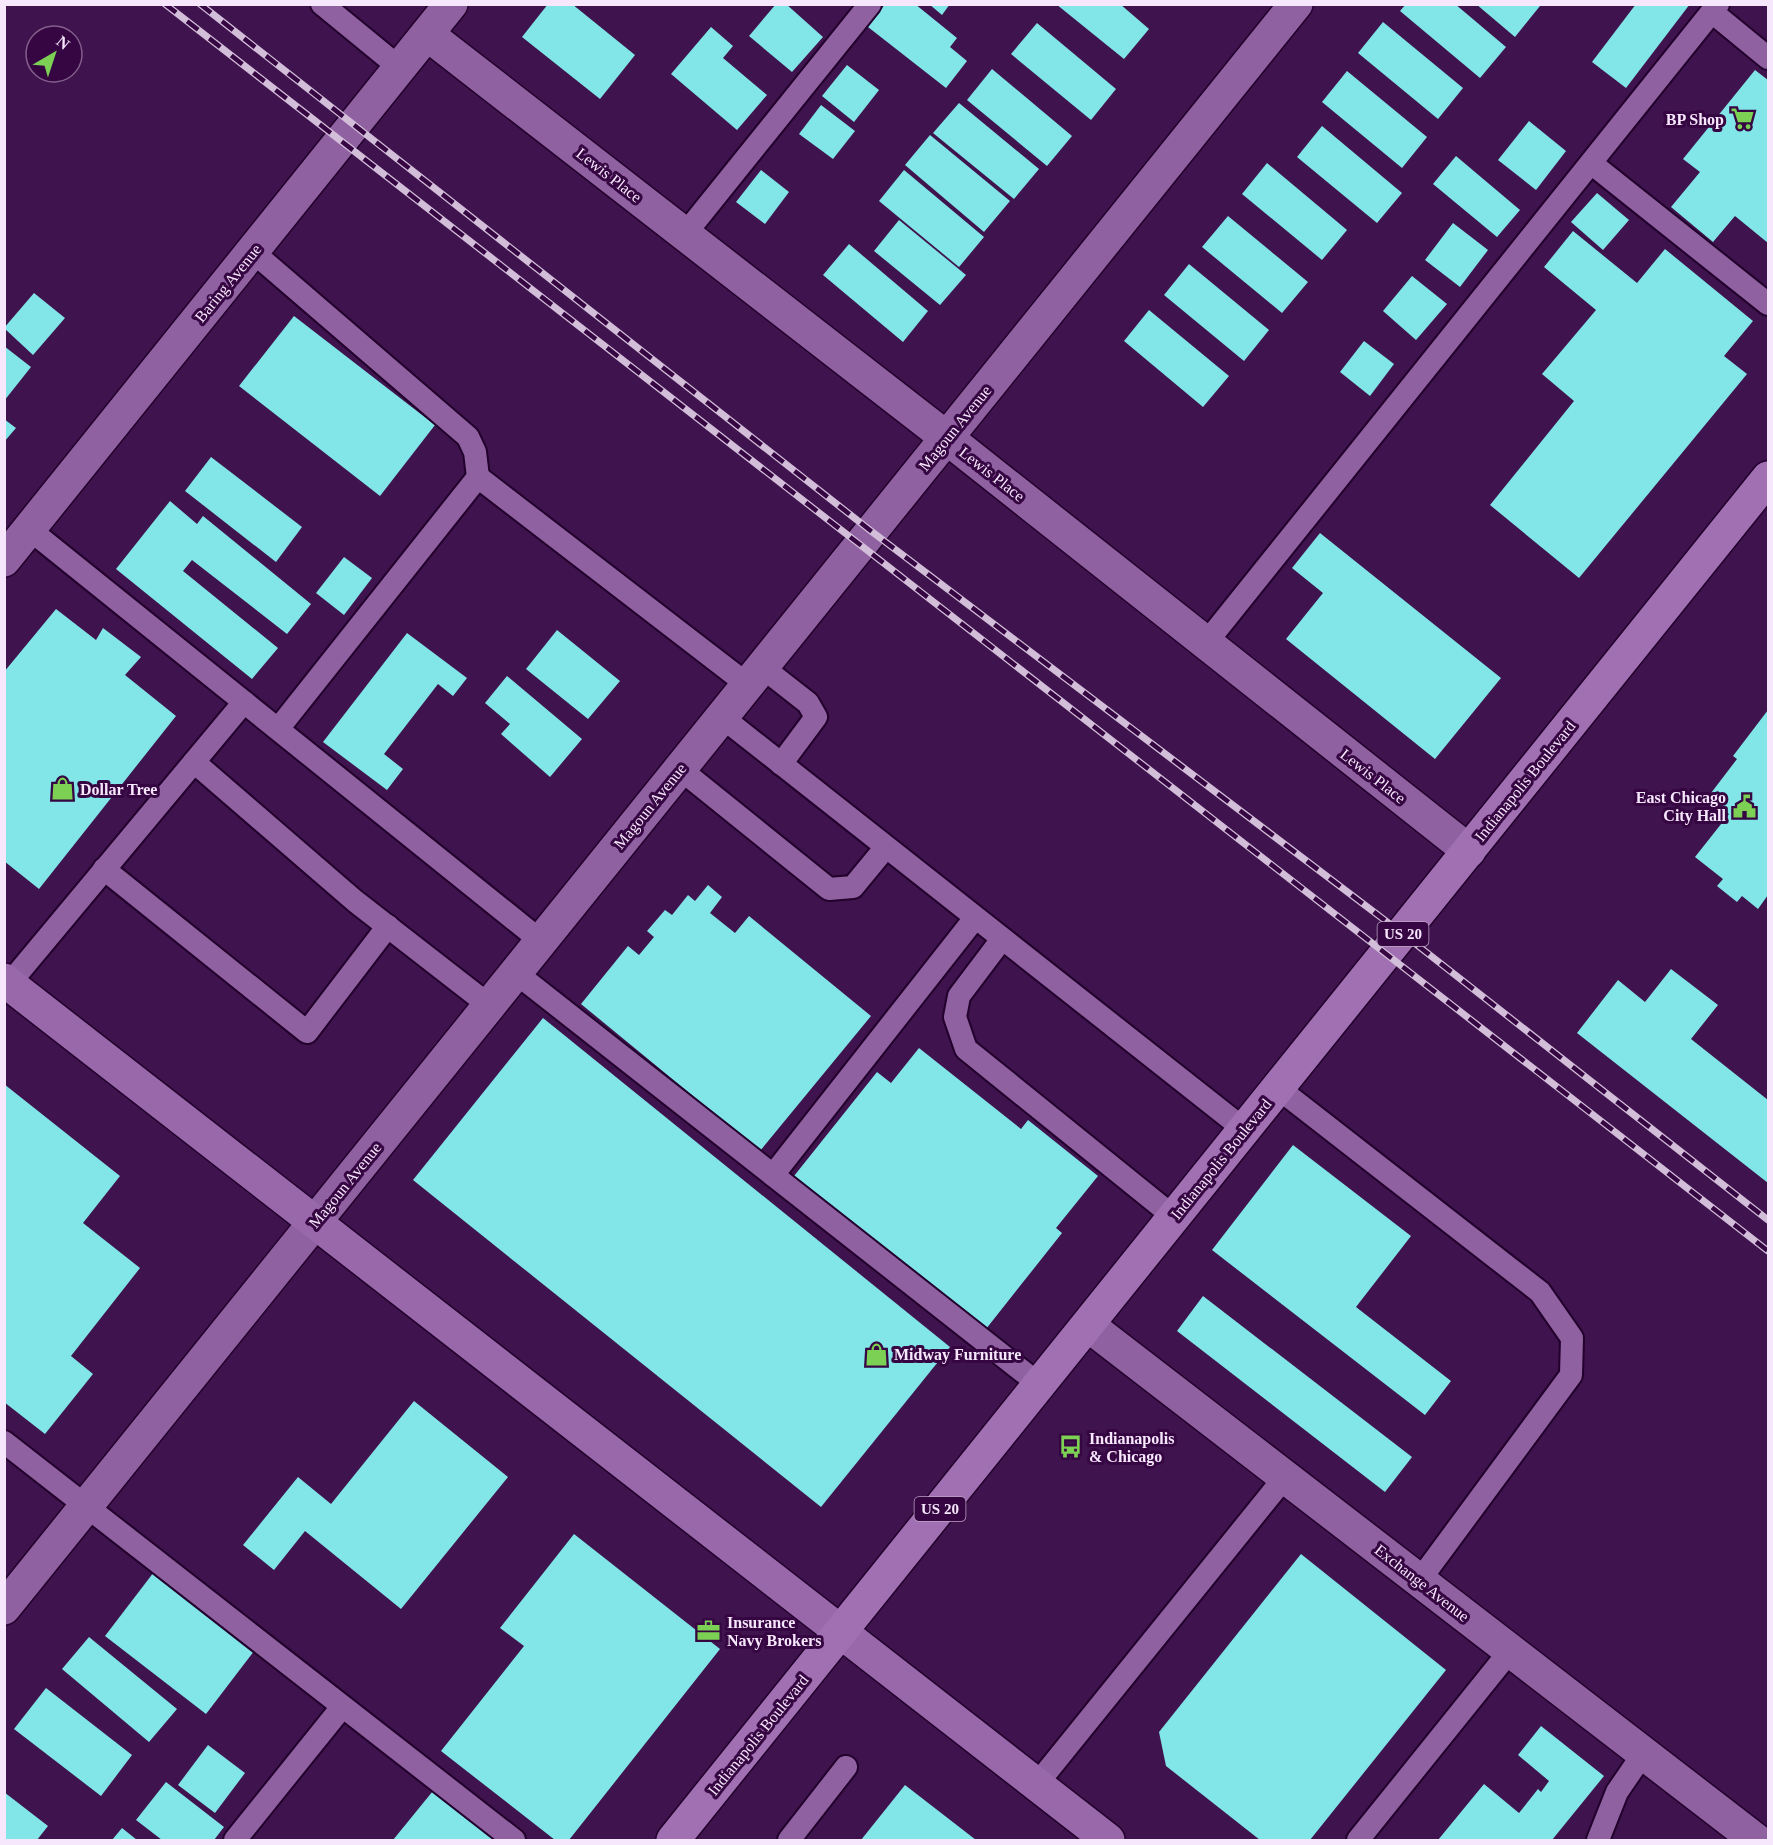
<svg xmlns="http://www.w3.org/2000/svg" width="1773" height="1845" font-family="'Times New Roman',serif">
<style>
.building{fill:#82e6e8}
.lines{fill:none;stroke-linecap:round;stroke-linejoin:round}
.lane-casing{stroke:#22012c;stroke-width:26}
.street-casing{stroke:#22012c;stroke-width:36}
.secondary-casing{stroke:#22012c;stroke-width:36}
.primary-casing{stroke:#22012c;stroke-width:36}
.lane{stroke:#9061a1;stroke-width:22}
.street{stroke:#9061a1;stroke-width:33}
.secondary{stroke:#9868aa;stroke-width:33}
.primary{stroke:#a170b2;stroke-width:33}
.rail-casing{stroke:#d3beda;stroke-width:7}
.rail{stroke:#350642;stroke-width:4.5;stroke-dasharray:14;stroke-linecap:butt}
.labels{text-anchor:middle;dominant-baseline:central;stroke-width:6;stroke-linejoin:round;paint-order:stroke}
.shield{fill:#350642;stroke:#bda4c4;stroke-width:1.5}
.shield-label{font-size:15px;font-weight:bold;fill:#f7e7fc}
.poi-label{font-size:16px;font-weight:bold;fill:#f7e7fc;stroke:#350642;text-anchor:start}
.street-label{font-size:16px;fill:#f7e7fc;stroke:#350642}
</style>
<rect width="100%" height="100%" fill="#3f134d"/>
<g class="building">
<polygon points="548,4 572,4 635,55 600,99 522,37"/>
<polygon points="776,4 786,4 823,37 792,72 749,36"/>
<polygon points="885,4 915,4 957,38 950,47 967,61 946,88 868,27"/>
<polygon points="929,4 950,4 942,15"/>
<polygon points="1056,4 1120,4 1149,29 1124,59"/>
<polygon points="1406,4 1455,4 1506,47 1480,78 1400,11"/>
<polygon points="1476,4 1537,4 1540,6 1515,37"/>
<polygon points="1636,4 1690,4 1626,88 1592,62"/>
<polygon points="1383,22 1463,88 1438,119 1358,53"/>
<polygon points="1037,23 1116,89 1091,120 1011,54"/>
<polygon points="711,27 733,46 723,58 767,95 737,130 671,74"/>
<polygon points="847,65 879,90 854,122 822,96"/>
<polygon points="992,69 1072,136 1047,166 967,100"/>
<polygon points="1755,70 1768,80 1768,243 1735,216 1713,242 1671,207 1700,172 1683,159"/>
<polygon points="1347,71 1427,137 1402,168 1322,102"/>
<polygon points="959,103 1039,169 1014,199 933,133"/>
<polygon points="821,105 855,131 833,159 799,134"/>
<polygon points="1529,121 1566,151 1536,190 1498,160"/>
<polygon points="1322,126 1402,193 1377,223 1297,157"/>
<polygon points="930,135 1010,201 984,232 905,165"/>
<polygon points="1456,156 1520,210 1497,237 1433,184"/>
<polygon points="1267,163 1347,230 1322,260 1242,194"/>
<polygon points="761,170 789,192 765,224 736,202"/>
<polygon points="904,170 984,237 959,267 879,201"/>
<polygon points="1597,193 1629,220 1603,250 1571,222"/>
<polygon points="1228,216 1308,282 1282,313 1202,247"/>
<polygon points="899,220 966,275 940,305 874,251"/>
<polygon points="1453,223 1488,250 1460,287 1425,260"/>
<polygon points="1573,231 1637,283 1665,249 1753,321 1724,356 1747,374 1579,578 1490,505 1574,401 1542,374 1596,310 1544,267"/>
<polygon points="849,244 928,311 903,342 823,275"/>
<polygon points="1189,264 1269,330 1244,361 1164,295"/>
<polygon points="1412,276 1447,304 1416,340 1383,311"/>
<polygon points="34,293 65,318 33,355 4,328"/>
<polygon points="1149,310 1229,376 1203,407 1124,341"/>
<polygon points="294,316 435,425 380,496 239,386"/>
<polygon points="1364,341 1394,364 1370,396 1340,372"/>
<polygon points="4,346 31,367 4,401"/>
<polygon points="4,419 16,428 4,442"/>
<polygon points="211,457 302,527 276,562 185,491"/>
<polygon points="170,501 197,524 203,516 311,604 287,634 192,560 183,571 278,648 252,679 116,569"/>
<polygon points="1320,533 1501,678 1435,759 1286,639 1323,593 1292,568"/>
<polygon points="344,557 372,578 344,615 316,593"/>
<polygon points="56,609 96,640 103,628 141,657 125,675 176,716 39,889 4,861 4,672"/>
<polygon points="557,630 620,681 588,719 526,669"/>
<polygon points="407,633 467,678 453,696 438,684 384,754 403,769 387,790 323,742"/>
<polygon points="507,676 582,739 550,777 501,734 510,724 485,703"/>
<polygon points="1768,710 1768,895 1758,909 1742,896 1737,902 1717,886 1723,879 1695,857 1729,814 1708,797 1737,759 1733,756"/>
<polygon points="708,885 722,897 710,913 735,933 749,916 871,1016 760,1151 581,1004 628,946 639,955 654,937 647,931 665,910 672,915 688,895 695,901"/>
<polygon points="1671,969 1718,1005 1691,1039 1768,1100 1768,1183 1577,1033 1618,980 1645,1002"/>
<polygon points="543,1018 950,1347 821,1507 413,1180"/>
<polygon points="919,1048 1021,1129 1028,1120 1098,1176 1056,1228 1062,1233 986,1329 794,1176 877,1072 891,1083"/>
<polygon points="4,1084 120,1176 83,1223 140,1268 71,1356 93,1374 45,1434 4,1402"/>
<polygon points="1293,1145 1411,1236 1356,1307 1451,1381 1425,1415 1212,1250"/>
<polygon points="1203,1296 1412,1457 1385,1492 1177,1331"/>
<polygon points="414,1401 508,1477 401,1609 305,1531 274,1570 243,1545 298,1477 331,1504"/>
<polygon points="574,1534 720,1649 569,1840 555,1840 441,1751 524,1646 500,1628"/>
<polygon points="1301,1554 1446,1670 1310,1840 1260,1840 1166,1766 1159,1732"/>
<polygon points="157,1568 258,1646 206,1714 105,1636"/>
<polygon points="89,1637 177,1709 149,1742 62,1669"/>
<polygon points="46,1688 132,1755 101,1796 14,1729"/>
<polygon points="1541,1726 1604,1776 1552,1840 1438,1840 1484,1784 1519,1813 1538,1789 1541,1792 1549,1781 1518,1755"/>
<polygon points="208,1745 245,1773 215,1813 178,1785"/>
<polygon points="166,1782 224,1827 214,1840 162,1840 136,1820"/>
<polygon points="905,1785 976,1840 861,1840"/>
<polygon points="437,1786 505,1840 393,1840"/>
<polygon points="4,1792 48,1826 37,1840 4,1840"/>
<polygon points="122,1828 137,1840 112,1840"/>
</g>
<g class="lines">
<defs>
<g id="lane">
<polyline points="322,4 400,68"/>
<polyline points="1712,12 1768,58"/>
<polyline points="1591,163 1768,304"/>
<polyline points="685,234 870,4"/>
<polyline points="253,252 468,437 475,452 478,477"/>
<polyline points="29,529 541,941"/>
<polyline points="1206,643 1718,4"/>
<polyline points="762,667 808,703 816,717 781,764"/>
<polyline points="722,717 1245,1130"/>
<polyline points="278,729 478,477 748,685"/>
<polyline points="194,762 355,901 490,1006"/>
<polyline points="680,769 829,889 853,887 886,847"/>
<polyline points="104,869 307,1032 388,926"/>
<polyline points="1002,939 959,996 955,1017 966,1049 1174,1217"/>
<polyline points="516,973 1040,1385"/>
<polyline points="9,984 244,702"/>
<polyline points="1278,1088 1540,1292 1572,1338 1571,1375 1419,1581"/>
<polyline points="773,1175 975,918"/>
<polyline points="4,1442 514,1840"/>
<polyline points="1037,1784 1285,1477"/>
<polyline points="235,1840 342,1707"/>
<polyline points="789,1840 846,1767"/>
<polyline points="1358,1840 1510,1651"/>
<polyline points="1598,1840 1617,1792 1643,1754"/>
</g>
<g id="street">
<polyline points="427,34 947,438 1469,851"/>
<polyline points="4,560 451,4"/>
<polyline points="1088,1325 1756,1840"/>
<polyline points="4,1608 1296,4"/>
</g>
<polyline id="secondary" points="4,980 1108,1840"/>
<polyline id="primary" points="673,1840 1768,478"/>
</defs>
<use href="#lane" class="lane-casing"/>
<use href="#street" class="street-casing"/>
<use href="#secondary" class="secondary-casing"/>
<use href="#primary" class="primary-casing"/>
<use href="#lane" class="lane"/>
<use href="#street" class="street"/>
<use href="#secondary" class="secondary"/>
<use href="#primary" class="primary"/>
<defs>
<g id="rail">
<polyline points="165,4 1768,1251"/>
<polyline points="200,4 871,531 1403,934 1768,1220"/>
</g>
</defs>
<use href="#rail" class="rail-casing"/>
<use href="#rail" class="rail"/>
</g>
<defs>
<symbol id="supermarket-bare" viewBox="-9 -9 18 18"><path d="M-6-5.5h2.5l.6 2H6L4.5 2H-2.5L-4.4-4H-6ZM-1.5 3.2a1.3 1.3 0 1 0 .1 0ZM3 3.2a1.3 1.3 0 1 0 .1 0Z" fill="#7cd155" stroke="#350642" stroke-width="2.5" paint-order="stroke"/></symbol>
<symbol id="shop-bare" viewBox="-9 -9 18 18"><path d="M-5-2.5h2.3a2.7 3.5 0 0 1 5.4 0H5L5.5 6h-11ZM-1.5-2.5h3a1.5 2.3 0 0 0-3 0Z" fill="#7cd155" stroke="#350642" stroke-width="2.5" paint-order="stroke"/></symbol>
<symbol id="civic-bare" viewBox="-9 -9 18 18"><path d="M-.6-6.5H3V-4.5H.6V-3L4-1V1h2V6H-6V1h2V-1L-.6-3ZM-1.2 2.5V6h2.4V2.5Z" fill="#7cd155" stroke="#350642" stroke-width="2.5" paint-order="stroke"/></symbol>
<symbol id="bus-bare" viewBox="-9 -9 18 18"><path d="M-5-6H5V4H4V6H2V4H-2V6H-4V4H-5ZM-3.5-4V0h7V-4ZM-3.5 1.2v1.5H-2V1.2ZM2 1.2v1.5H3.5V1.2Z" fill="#7cd155" stroke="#350642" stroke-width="2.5" paint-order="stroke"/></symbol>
<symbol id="office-bare" viewBox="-9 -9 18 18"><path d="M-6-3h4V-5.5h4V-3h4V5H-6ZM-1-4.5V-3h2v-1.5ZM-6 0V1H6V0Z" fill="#7cd155" stroke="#350642" stroke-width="2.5" paint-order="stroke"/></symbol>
</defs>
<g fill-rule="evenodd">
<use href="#supermarket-bare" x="1726" y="102" width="33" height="33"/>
<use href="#shop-bare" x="46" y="772" width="33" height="33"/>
<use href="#civic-bare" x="1728" y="790" width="33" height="33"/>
<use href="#shop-bare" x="860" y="1338" width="33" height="33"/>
<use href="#bus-bare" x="1054" y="1430" width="33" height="33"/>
<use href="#office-bare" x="692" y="1614" width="33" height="33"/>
</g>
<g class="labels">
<g class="shield">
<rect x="1377.5" y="922" width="51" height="24" rx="4.5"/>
<rect x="914.5" y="1497" width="51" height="24" rx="4.5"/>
</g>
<g class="shield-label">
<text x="1403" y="934">US 20</text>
<text x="940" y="1509">US 20</text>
</g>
<g class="poi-label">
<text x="1724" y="119" text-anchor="end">BP Shop</text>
<text x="80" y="789">Dollar Tree</text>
<text x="1726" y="797" text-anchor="end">East Chicago<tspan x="1726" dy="18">City Hall</tspan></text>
<text x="894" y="1354">Midway Furniture</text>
<text x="1089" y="1438">Indianapolis<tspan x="1089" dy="18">&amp; Chicago</tspan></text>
<text x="727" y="1622">Insurance<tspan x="727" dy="18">Navy Brokers</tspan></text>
</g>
<g class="street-label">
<text transform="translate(609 175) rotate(38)">Lewis Place</text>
<text transform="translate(228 283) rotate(-51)">Baring Avenue</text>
<text transform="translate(955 428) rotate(-51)">Magoun Avenue</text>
<text transform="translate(992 474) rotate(38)">Lewis Place</text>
<text transform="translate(1373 776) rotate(38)">Lewis Place</text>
<text transform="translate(1525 781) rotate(-51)">Indianapolis Boulevard</text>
<text transform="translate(650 806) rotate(-51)">Magoun Avenue</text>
<text transform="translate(1221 1159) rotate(-51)">Indianapolis Boulevard</text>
<text transform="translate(345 1185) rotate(-51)">Magoun Avenue</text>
<text transform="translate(1422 1583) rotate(38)">Exchange Avenue</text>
<text transform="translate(758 1735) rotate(-51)">Indianapolis Boulevard</text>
</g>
</g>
<rect width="1773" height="1845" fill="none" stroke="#f7e7fc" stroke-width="12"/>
<g transform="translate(54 54) rotate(39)"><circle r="28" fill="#350642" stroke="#83608c" stroke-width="1.5"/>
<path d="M0-4.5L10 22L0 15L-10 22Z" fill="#7cd155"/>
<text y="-9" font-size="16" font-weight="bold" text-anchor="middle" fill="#f7e7fc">N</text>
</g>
</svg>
